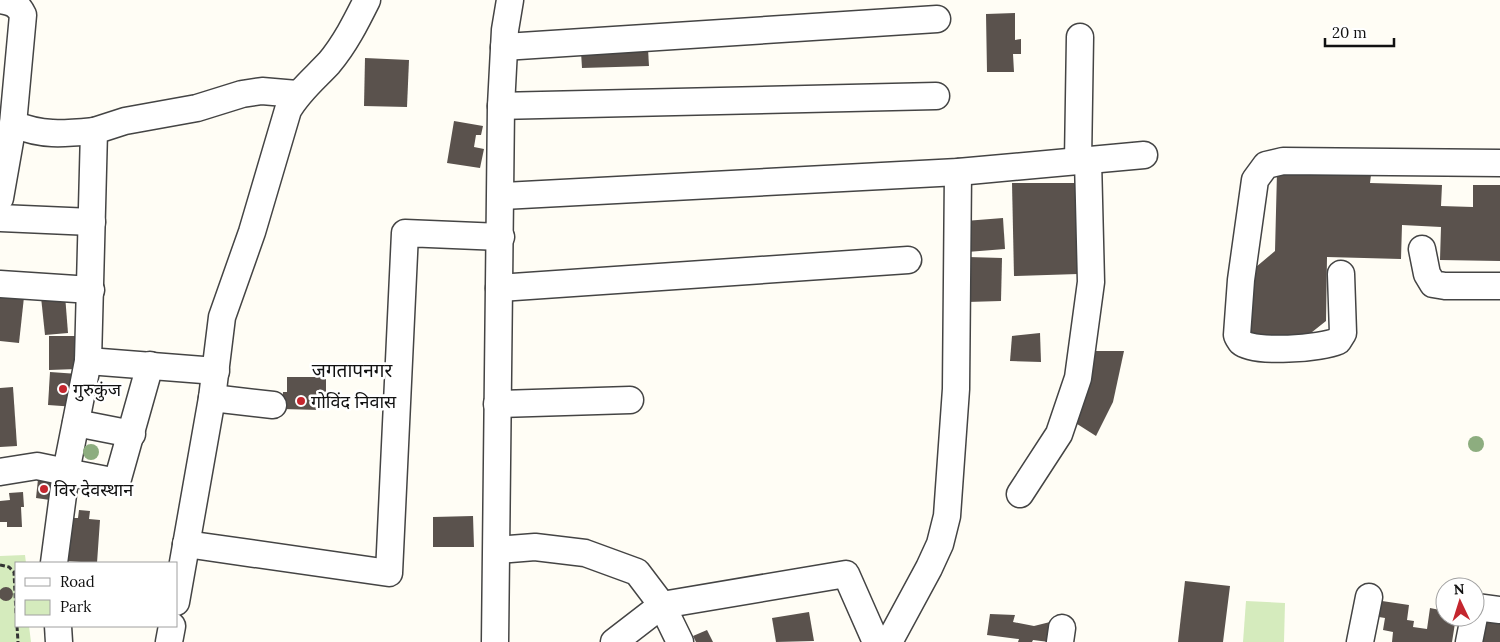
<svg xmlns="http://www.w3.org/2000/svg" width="1500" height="642" font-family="Lora,'Noto Sans Devanagari',serif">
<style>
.green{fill:#d5ebbd}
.building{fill:#5a524d}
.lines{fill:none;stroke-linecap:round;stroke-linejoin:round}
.minor-casing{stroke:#444;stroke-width:29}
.path{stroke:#333;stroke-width:3;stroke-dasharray:5 2.5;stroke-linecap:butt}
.minor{stroke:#fff;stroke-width:26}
.tree{fill:#8dad7f}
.poi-dot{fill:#c4262e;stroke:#fff;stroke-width:2}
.labels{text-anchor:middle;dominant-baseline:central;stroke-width:5;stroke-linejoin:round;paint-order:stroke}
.poi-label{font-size:18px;fill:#111;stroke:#fff;text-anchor:start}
.neighbourhood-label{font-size:19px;fill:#111;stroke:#fff}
</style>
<rect width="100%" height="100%" fill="#fffdf5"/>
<g class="green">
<polygon points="25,555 26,563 16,563 16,626 29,626 31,642 0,642 0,556"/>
<polygon points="1246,601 1285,603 1284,642 1243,642"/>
</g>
<g class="building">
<polygon points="1015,13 1015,40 1021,39 1021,54 1013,54 1014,72 987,72 986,14"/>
<polygon points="648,49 649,66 582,68 581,52"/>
<polygon points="365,58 409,60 407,107 364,106"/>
<polygon points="454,121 483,126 481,135 476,135 474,147 484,149 480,168 447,163"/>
<polygon points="1277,172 1371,175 1370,183 1442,185 1441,206 1473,207 1473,185 1500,185 1500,261 1440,260 1441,227 1402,225 1401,259 1327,257 1326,321 1302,340 1262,343 1240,322 1243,278 1275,251"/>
<polygon points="1012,183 1077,183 1078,274 1014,276"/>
<polygon points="1003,218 1005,249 967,252 965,221"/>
<polygon points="968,257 1002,258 1001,301 967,302"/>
<polygon points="0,295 24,297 19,343 0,341"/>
<polygon points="65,295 68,333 45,335 41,297"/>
<polygon points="1040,333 1041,362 1010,361 1012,336"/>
<polygon points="49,336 77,336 77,369 49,370"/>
<polygon points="1088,351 1124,351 1113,402 1096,436 1074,422"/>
<polygon points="50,372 78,374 76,407 48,405"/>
<polygon points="287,377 326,377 326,392 320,392 320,410 282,409 283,392 287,392"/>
<polygon points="13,387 17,446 0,447 0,388"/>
<polygon points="38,479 52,480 50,500 36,498"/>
<polygon points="23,492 24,507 21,507 22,527 7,527 7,522 0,522 0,501 10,500 9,493"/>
<polygon points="79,510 90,511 89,519 100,520 97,563 65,561 68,518 78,518"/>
<polygon points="473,516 474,547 433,547 433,517"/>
<polygon points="1185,581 1230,586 1223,642 1178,642"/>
<circle cx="6" cy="594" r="7"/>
<polygon points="1382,601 1409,605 1407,620 1414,621 1413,627 1427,629 1430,608 1445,611 1445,617 1456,617 1452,642 1392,642 1393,632 1383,630 1385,618 1379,617"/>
<polygon points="809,612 814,641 776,642 772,618"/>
<polygon points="990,614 1015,615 1013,622 1034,626 1058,620 1049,642 1033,640 1032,642 1018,642 1019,639 987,635"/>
<polygon points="1483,615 1500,616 1500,642 1481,642"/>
<polygon points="707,630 713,642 696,642 693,636"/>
</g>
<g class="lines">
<defs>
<g id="minor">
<path d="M0,0c12,2 18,4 23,15l-10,109 -13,74"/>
<polyline points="504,47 937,19"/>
<polyline points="501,106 936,96"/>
<path d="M13,124c30,12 49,10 81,7"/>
<polyline points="1078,161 1080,37"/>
<polyline points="502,196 958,172 1144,155"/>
<polyline points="0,218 92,222"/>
<polyline points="1422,249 1427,274 1433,284 1445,286 1500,286"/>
<path d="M1341,274l2,59 -5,8c-16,7 -84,13 -97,1 -1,-1 -4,-6 -4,-7l4,-55 14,-100 11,-15 17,-4 217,2"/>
<polyline points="0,284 91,290"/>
<polyline points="499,288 908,260"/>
<polyline points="88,361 216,371"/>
<polyline points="212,398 273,405"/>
<polyline points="497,404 630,400"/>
<polyline points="76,423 132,434"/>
<polyline points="0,472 37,466 66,472 88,361 94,131 125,121 197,108 242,94 262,91 297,94"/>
<polyline points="1020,494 1059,434 1078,378 1091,282 1088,160"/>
<polyline points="186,544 389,573 405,233 501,237"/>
<polyline points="497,550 535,547 585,553 637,572 662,605 680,642"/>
<polyline points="54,563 66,472 117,482 150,365"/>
<path d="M176,602l36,-204 10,-81 30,-85 36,-122c11,-19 26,-31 41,-47 16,-19 27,-41 38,-63"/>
<polyline points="1475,610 1476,607 1500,610"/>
<polyline points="58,626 59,642"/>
<polyline points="169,642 172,626"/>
<polyline points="495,642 501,106 505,30 510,0"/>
<polyline points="614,642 662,605 846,574 876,642"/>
<polyline points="889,642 929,568 940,544 947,516 956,389 958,172"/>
<polyline points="1060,642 1062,628"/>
<polyline points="1360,642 1369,597"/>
<polyline points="1469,642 1474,617"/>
</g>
</defs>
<use href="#minor" class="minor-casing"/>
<g class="path">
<polyline points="0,565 9,567 14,572 16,614"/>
<polyline points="17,626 18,642"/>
</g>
<use href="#minor" class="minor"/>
</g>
<g class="tree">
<circle cx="1476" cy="444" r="8"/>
<circle cx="91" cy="452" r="8"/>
</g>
<g class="poi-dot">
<circle cx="63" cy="389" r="5"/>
<circle cx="301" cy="401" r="5"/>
<circle cx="44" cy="489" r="5"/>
</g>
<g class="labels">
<g class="poi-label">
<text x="73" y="389">गुरुकुंज</text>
<text x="311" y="401">गोविंद निवास</text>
<text x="54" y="489">विर देवस्थान</text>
</g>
<g class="neighbourhood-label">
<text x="352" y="370">जगतापनगर</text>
</g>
</g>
<rect x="15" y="562" width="162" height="65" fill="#ffffff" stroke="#a0a0a0"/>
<rect x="25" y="578" width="25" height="8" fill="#ffffff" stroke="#a0a0a0"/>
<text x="60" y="587" font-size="15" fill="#111111">Road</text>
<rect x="25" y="600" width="25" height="15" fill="#d5ebbd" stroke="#a0a0a0"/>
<text x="60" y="612" font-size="15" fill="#111111">Park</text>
<g transform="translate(1460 602) rotate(356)"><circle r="24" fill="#ffffff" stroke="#a0a0a0"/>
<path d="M0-4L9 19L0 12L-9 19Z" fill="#c4262e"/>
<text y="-8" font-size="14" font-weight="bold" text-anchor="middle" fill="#111111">N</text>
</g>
<path d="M1325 38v8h69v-8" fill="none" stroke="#111111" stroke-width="2.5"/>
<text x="1332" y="38" font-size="15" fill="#111111" stroke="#ffffff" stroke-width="4" paint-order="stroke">20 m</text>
</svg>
